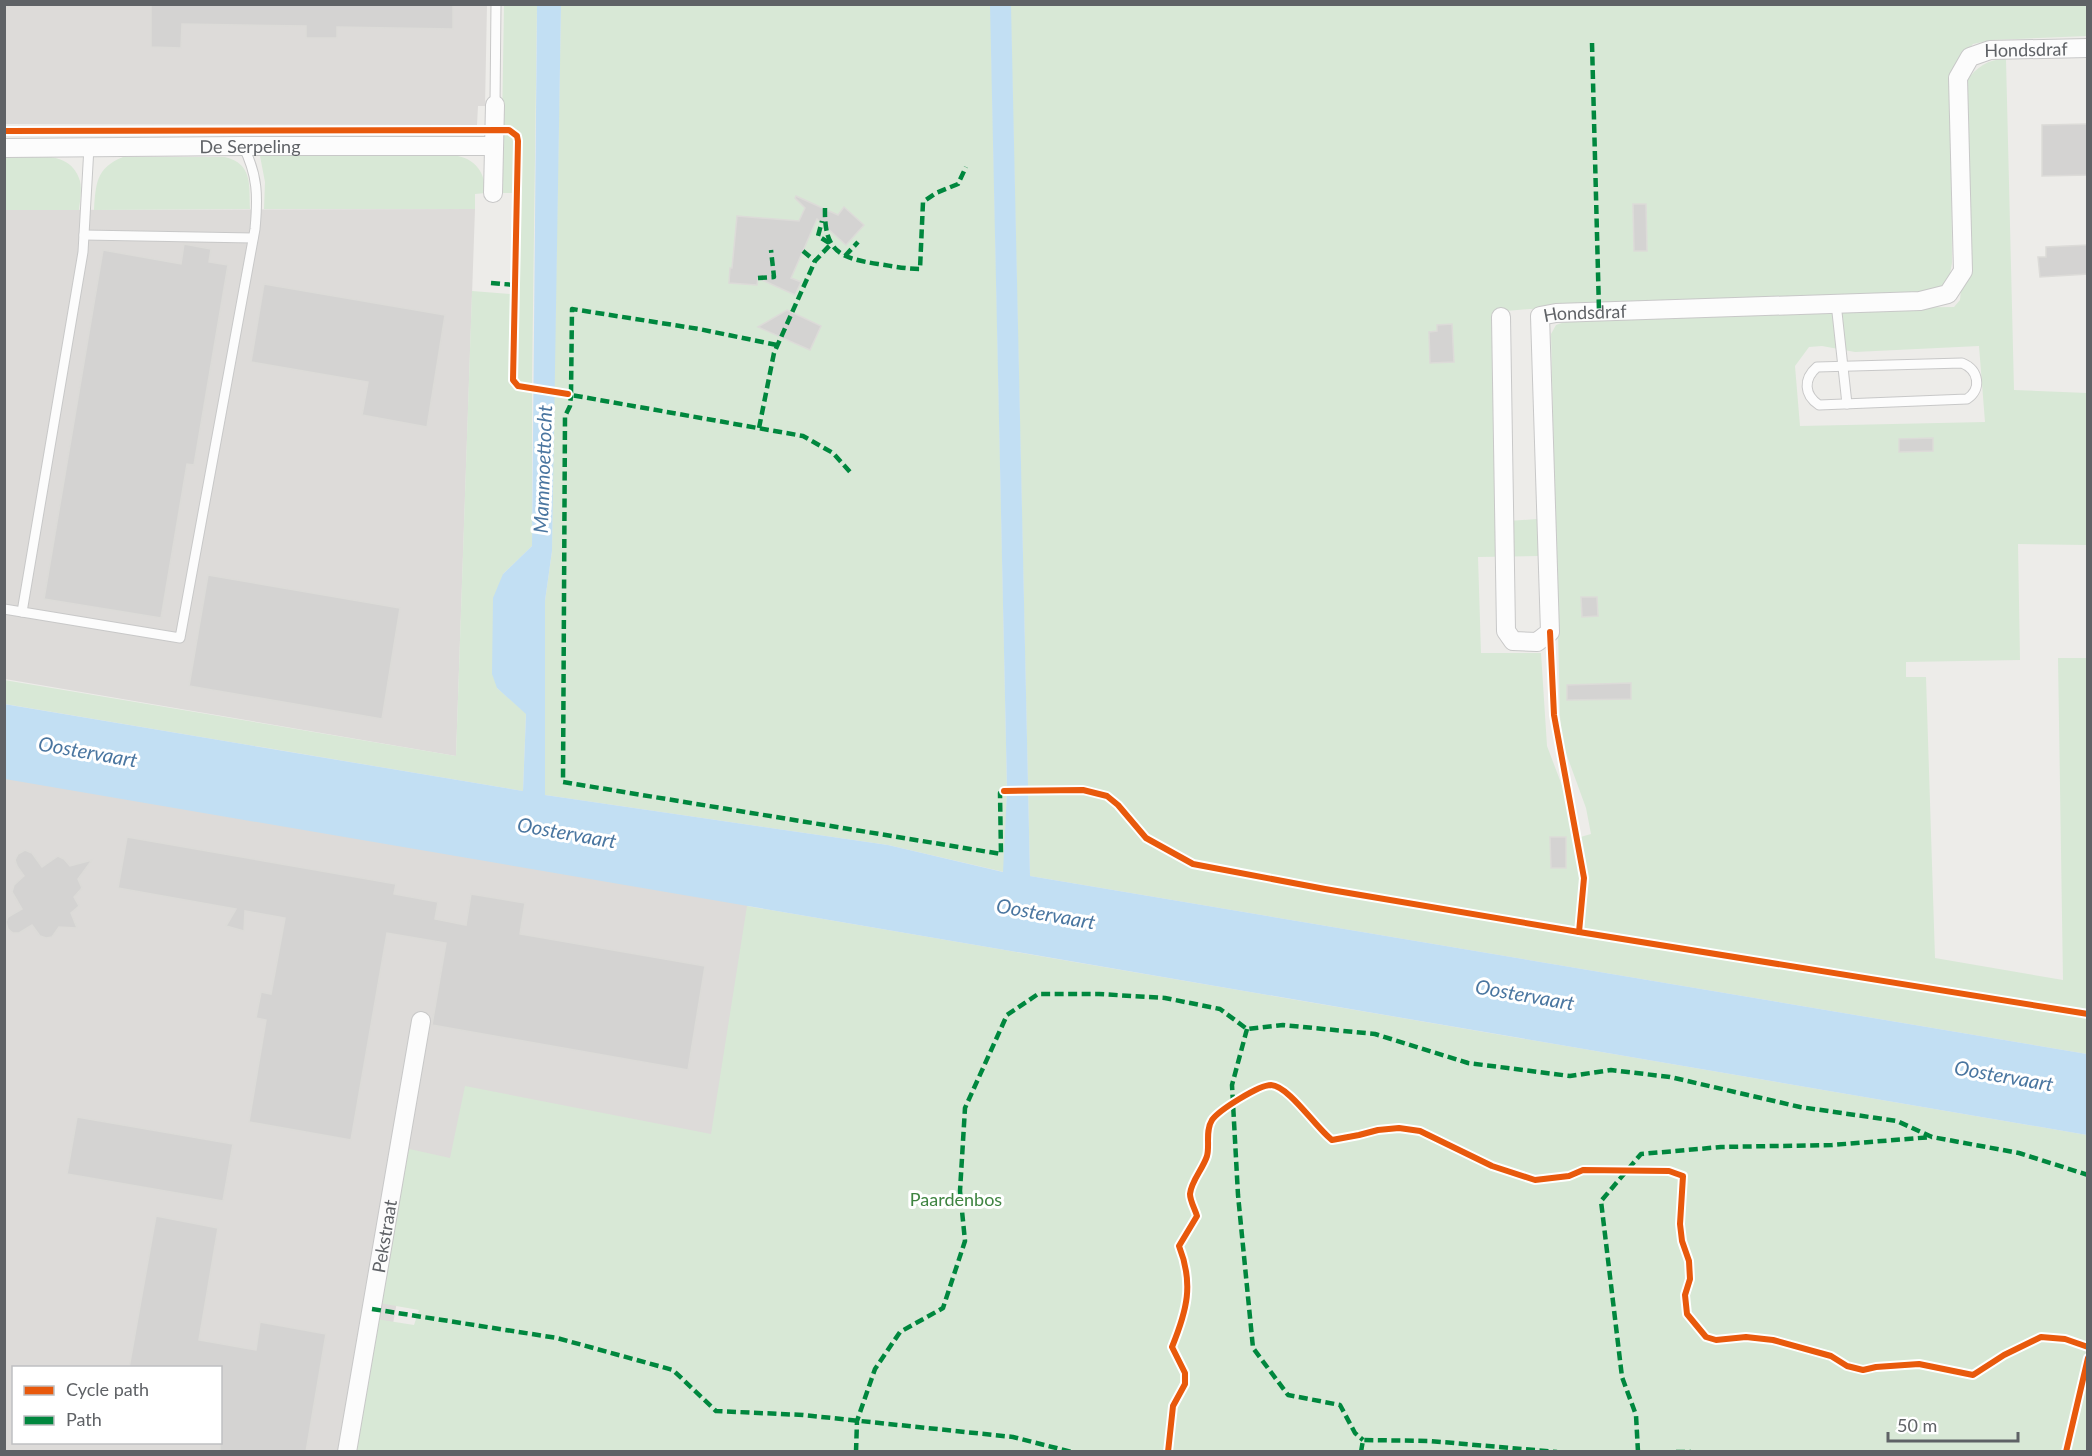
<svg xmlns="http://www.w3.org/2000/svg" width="2092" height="1456" font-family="Lato,sans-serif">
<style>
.industrial{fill:#dddbd9;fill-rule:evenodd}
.green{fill:#d8e8d6;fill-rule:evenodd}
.water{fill:#c2dff3}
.pier{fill:#edece9}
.building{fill:#d4d3d2;stroke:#dcdbd8;stroke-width:1.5}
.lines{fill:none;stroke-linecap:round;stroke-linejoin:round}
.lane-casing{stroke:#c8c8c8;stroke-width:11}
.street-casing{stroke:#c8c8c8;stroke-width:20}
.lane{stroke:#fcfcfc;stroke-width:9}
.street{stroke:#fcfcfc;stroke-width:18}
.quiet{stroke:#00873e;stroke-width:4.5;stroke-dasharray:9 4.5;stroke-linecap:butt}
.cycleway-casing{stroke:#fff;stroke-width:10}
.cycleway{stroke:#e8590c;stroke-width:6}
.labels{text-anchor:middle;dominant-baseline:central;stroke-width:6;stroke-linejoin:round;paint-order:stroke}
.street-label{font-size:18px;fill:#5f6266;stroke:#fff}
.park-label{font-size:18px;fill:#3f8441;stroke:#fff}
.water-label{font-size:20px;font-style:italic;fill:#4a76a0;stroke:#fff}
</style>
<rect width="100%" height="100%" fill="#edece9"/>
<g class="industrial">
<polygon points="5,5 487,5 485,106 478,106 477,125 5,124"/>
<polygon points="475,209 456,756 5,679 4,210"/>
<path d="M4,760l748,117 -51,347 -280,-55 -51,282h-365zM14,1368h206v74h-206z"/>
</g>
<g class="green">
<polygon points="504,5 537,5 532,384 519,382 516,378 521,141 516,130 502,126"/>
<path d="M561,5h1526v31l-95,4 -19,4 -9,10 -13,36 1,173 -3,16 -11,13 -319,19 335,-4 6,-7 2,-20 4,-198c10,-15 22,-23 40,-23l8,331 73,3v152l-69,-1 2,116 -114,2v15h20l9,281 128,22 -5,-322h29v396l-1057,-178 -19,-847 -20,1 16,760 -3,82 -116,-27 -343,-50v-194l7,-50 2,-155 14,2v-8l-14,-3zM1530,309l66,2 -40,14 -5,9 9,382 2,26 24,66 5,26 -14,4 -5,-26 -25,-66 -6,-93h-60l-3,-96 60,-1 -1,-37 -29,2 -11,-12 -3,-197zM1822,346l33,6 124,-6 6,76 -185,4 -5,-60 14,-19z"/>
<polygon points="503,133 510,134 515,142 514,193 501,193"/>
<path d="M260,156h198c19,4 28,19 27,37l-10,1v15h-211l1,-27z"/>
<path d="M5,157c25,0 66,-9 75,24 2,9 0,20 -1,29h-74z"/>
<path d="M123,157h102c28,7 24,28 25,52l-156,1c2,-27 2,-42 29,-53z"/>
<path d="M472,291l39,3 -2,85c3,12 12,12 23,14v153l-29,28 -6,114 29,25 -3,78 -518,-87 -1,-24 452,76z"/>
<polygon points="747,906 2087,1135 2087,1451 354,1452 376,1319 414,1325 419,1310 379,1303 405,1148 450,1158 465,1086 711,1134"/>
</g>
<polygon class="water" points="537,5 561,5 552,551 545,601 545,795 888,845 1003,872 1007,790 990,5 1011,5 1030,876 2087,1054 2087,1135 5,779 4,704 523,791 526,714 497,688 492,674 493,598 503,574 532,546"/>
<polygon class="pier" points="529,384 557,388 557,397 529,392"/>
<g class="building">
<polygon points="151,4 453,4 453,29 337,27 337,38 306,38 306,26 182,24 181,48 151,47"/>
<polygon points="2088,124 2088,175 2042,176 2042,125"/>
<polygon points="796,196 838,215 844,207 864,225 846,245 817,219 791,278 801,282 795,295 758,278 757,285 729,283 730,268 732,268 737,216 799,221 805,208 795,198"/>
<polygon points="1633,204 1646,204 1647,251 1634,251"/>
<polygon points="184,244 211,249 209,262 228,265 194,465 187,464 161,618 44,599 103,250 181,264"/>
<polygon points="2088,245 2088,274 2040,277 2038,257 2046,257 2046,247"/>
<polygon points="264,284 445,315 427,427 362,415 368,382 251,362"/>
<polygon points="787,310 821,326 810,350 758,327"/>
<polygon points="1452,324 1454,362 1430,363 1429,332 1437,331 1437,325"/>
<polygon points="1933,438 1933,451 1899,452 1899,439"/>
<polygon points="208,575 400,608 382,719 189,686"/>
<polygon points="1581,597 1597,597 1598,616 1582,617"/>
<polygon points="1631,683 1631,699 1567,700 1567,685"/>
<polygon points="127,837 396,884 394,894 438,902 435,919 466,925 471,894 525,903 520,934 705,966 688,1070 432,1025 446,943 387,933 351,1140 249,1122 266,1020 256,1018 261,992 271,994 285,918 245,911 244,931 226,926 236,909 118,888"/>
<polygon points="1550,837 1566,837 1566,868 1551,868"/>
<polygon points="25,850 32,853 42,867 58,856 64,859 70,866 92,860 78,879 82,888 74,897 79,906 71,913 77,928 59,927 52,937 46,938 40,936 32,925 19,933 13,933 8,929 6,922 8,917 22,909 12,892 14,885 24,876 17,866 15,860 18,854"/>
<polygon points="77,1117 233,1144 223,1201 67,1174"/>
<polygon points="156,1216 218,1228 199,1340 256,1350 260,1322 326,1334 306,1452 220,1452 220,1368 129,1368"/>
</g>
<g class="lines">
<defs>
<g id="lane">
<polyline points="495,105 496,4"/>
<polyline points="84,235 253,238"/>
<polyline points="1836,303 1847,404"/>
<path d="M1962,363c17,7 20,26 5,36l-148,6c-15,-10 -16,-26 -2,-38z"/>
<path d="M4,609l176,29 75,-409c3,-32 3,-54 -12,-83"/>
<polyline points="22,612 83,252 89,147"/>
</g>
<g id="street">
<path id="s1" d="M4,148l239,-2h251"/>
<polyline points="493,193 495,105"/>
<path id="s2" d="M1501,317l5,314 7,10 24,1 13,-10 -10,-316 16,-3 364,-12 28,-7 15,-23 -5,-193 12,-21 20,-7 98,-2"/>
<path id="s3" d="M347,1452l74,-431"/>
</g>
</defs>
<use href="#lane" class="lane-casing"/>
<use href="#street" class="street-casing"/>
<use href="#lane" class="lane"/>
<use href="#street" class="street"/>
<g class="quiet">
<polyline points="1592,43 1599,311"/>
<path d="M825,208c-1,43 14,50 53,56 14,2 28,5 42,5l3,-67 13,-9 22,-9 8,-17"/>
<polyline points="803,251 815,261"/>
<polyline points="845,256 858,242"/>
<polyline points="758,278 774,277 771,250"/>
<polyline points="491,283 515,285"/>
<polyline points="777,345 699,329 572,309 571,395 803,436 833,453 850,472"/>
<polyline points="568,394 571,395 570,406 565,416 563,782 1001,854 1000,793 1004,791"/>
<polyline points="759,428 774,353 815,261 831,244 818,236 822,221"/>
<polyline points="1247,1029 1232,1085 1238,1195 1253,1348 1288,1395 1340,1405 1355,1433 1363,1440"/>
<polyline points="372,1309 557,1338 673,1370 716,1411 803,1415 1013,1437 1072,1452"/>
<polyline points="856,1452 857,1421 875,1369 900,1332 943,1308 965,1241 960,1191 965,1108 1007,1015 1038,994 1099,994 1165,998 1220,1009 1247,1029 1283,1025 1375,1034 1468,1063 1570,1076 1611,1070 1670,1077 1800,1107 1897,1121 1932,1137 2019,1153 2088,1175"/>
<polyline points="1361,1452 1363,1440 1430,1441 1557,1452"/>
<polyline points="1638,1452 1636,1415 1622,1377 1601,1201 1641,1154 1721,1147 1832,1145 1932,1137"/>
<polyline points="1676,1452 1691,1452"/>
</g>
<defs>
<g id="cycleway">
<polyline points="4,131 509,130 517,136 518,141 513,380 518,386 568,394"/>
<polyline points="1550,632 1554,715 1584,878 1579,932"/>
<polyline points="1004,791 1083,790 1107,796 1118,805 1146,838 1193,864 1325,889 1579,932 2088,1014"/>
<path d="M1168,1452l5,-46 12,-22v-11l-13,-26c15,-37 22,-63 7,-101l18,-30c-2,-7 -7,-15 -7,-22 1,-13 13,-25 17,-38 3,-11 -2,-25 5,-36 7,-10 47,-35 59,-35 18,1 45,43 61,55l27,-5 19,-5 21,-2 21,3 72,35 43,14 34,-4 14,-6 86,1 14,5 -3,48 2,17 7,20 1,18 -5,16 2,19 19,23 10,3 30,-3 27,3 58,16 16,10 16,4 13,-3 43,-3 54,11 31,-20 37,-18 24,2 23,8"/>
<polyline points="2066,1452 2088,1358"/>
</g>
</defs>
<use href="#cycleway" class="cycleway-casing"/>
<use href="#cycleway" class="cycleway"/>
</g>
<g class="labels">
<g class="street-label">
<text stroke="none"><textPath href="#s2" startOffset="1394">Hondsdraf</textPath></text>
<text stroke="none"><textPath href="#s1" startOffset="246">De Serpeling</textPath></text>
<text stroke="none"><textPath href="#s2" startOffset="728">Hondsdraf</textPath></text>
<text stroke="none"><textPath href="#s3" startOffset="219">Pekstraat</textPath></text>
</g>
<g class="park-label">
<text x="956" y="1199">Paardenbos</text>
</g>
<g class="water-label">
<text transform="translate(542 469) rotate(-88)">Mammoettocht</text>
<text transform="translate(88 751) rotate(10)">Oostervaart</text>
<text transform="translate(567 832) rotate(10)">Oostervaart</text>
<text transform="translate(1046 913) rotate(10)">Oostervaart</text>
<text transform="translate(1525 994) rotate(10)">Oostervaart</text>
<text transform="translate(2004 1075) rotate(10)">Oostervaart</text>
</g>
</g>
<rect width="2092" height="1456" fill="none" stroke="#5f6266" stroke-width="12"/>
<rect x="12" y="1366" width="210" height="78" fill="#ffffff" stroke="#bfc0c2" stroke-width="1.5"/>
<rect x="24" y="1386" width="30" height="9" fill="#e8590c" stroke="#bfc0c2" stroke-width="1.5"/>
<text x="66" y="1396" font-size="18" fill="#5f6266">Cycle path</text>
<rect x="24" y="1416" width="30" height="9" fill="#00873e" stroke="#bfc0c2" stroke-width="1.5"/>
<text x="66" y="1426" font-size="18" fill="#5f6266">Path</text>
<path d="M1888 1432v9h130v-9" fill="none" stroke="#5f6266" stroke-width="3"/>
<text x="1897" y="1432" font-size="18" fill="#5f6266" stroke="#ffffff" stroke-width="4.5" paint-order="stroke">50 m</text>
</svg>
